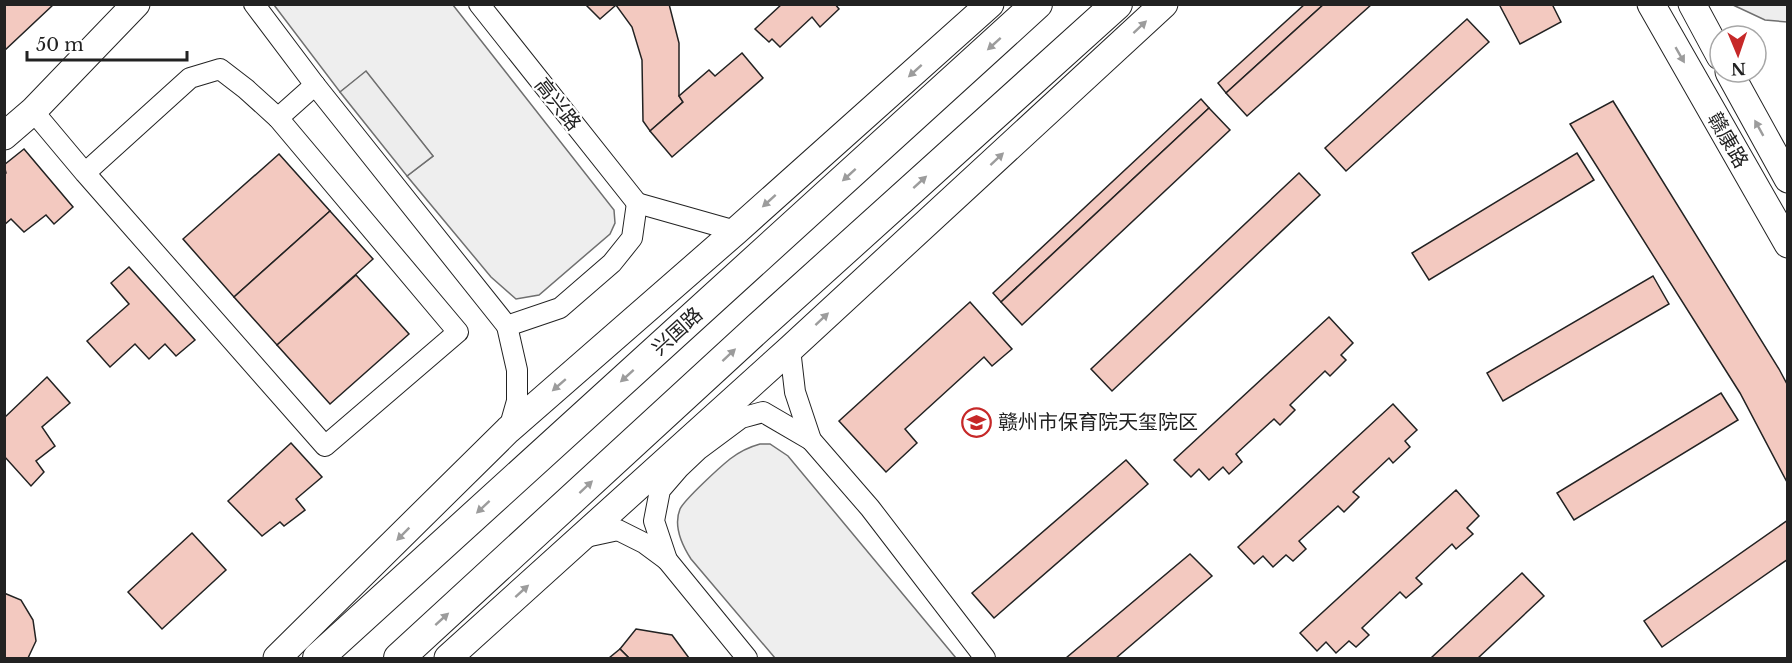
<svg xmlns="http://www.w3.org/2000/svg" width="1792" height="663" font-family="'Libre Baskerville','Noto Sans SC',serif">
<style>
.green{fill:#eee;stroke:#6f6f6f;stroke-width:1.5}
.parking{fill:#ededed;stroke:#6f6f6f;stroke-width:1.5}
.building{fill:#f3c9c0;stroke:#222;stroke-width:1.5}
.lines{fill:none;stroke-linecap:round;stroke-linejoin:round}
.street-casing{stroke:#222;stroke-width:22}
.secondary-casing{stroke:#222;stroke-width:29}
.primary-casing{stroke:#222;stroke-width:32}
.street{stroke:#fff;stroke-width:20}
.secondary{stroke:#fff;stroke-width:27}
.primary{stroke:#fff;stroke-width:30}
.oneway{fill:#9c9c9c}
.labels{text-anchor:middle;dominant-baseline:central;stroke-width:4.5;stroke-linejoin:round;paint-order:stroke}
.street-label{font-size:20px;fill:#222;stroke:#fff}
.poi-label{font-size:20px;fill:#222;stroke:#fff;text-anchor:start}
</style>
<rect width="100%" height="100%" fill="#fff"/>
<g class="green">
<polygon points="274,5 453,5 614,210 615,223 610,234 539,295 516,299 491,277 407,176 433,156 366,72 340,92"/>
<polygon points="1733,5 1787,5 1787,22 1765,20"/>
<path d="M760,444h10l18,12 168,202h-181l-84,-99c-9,-14 -18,-33 -11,-50 5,-10 40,-42 50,-50 9,-7 19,-12 30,-15z"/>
</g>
<polygon class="parking" points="366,71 433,156 407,176 340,92"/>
<g class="building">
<polygon points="4,4 54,4 4,51"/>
<polygon points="585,4 669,4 679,43 679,96 683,102 650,131 643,121 642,60 632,27 616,5 600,19"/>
<polygon points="782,4 835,4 839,9 820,27 812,17 780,47 772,39 769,42 755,29"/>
<polygon points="1305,4 1324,4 1226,93 1218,83"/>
<polygon points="1324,4 1372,4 1247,116 1226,93"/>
<polygon points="1499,4 1552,4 1561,22 1520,44"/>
<polygon points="1467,19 1489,42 1346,171 1325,148"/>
<polygon points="742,53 763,78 672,157 650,131 683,102 679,96 709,70 715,76"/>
<polygon points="1201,99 1209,108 1001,302 993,293"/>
<polygon points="1613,101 1779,369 1788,386 1788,484 1740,393 1570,124"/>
<polygon points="1209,108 1230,130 1022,325 1001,302"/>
<polygon points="24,149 73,207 54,224 46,215 24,232 11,219 4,225 4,175 6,173 4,165"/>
<polygon points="1577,153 1594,180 1429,280 1412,253"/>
<polygon points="279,154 330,211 234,297 183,239"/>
<polygon points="1299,173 1320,195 1112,391 1091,369"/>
<polygon points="330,211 373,259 277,345 234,297"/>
<polygon points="129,267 195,340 176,356 165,344 149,359 135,344 110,367 87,341 129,304 111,283"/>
<polygon points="356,275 409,334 330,404 277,345"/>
<polygon points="1653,276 1669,304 1503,401 1487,373"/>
<polygon points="970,302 1012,349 992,366 984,357 905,429 917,443 886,472 839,421"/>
<polygon points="1329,317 1353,343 1341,355 1346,360 1330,376 1325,371 1290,405 1295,410 1280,425 1274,419 1236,454 1242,462 1229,474 1223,467 1209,480 1199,469 1191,477 1174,460"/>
<polygon points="47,377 70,403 42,427 55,446 36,461 44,472 31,486 4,456 4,418"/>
<polygon points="1721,393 1738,420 1574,520 1557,493"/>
<polygon points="1393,404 1417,430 1405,441 1410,447 1393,463 1389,458 1353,492 1359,497 1344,512 1338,506 1299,541 1306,549 1293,561 1286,555 1273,567 1263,556 1254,564 1238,547"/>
<polygon points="291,443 322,477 296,499 305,510 284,526 280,522 262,536 228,501"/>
<polygon points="1126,460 1148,484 994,618 972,593"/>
<polygon points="1456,490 1479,516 1467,528 1473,534 1456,549 1452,544 1416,578 1422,584 1406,598 1400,592 1362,628 1369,635 1356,647 1349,641 1336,653 1326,642 1317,651 1300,633"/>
<polygon points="1788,520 1788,559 1662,647 1644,621"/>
<polygon points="192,533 226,570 162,629 128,592"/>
<polygon points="1190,554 1212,576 1116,658 1066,658"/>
<polygon points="1522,573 1544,596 1478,658 1431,658"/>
<polygon points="4,593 21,600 33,620 36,641 28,658 4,658"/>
<polygon points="636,629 672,635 689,658 629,658 620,649"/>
<polygon points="620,649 629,658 609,658"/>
</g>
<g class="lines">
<defs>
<g id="street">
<polyline points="254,4 315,85 507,326 560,308 612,263 632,238 637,203"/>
<polyline points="479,4 637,203"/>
<polyline points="33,111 85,173 325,446 458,332 278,118 246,89 220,69 190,78 85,173"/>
<polyline points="278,118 315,85"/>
<polyline points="637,203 736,231"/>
<polyline points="507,326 517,370 517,401 509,429"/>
<polyline points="790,349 795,392 811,440 870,508 985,658"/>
<polyline points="581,538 618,530 644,543 667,560 747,658"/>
<polyline points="667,560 654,521 660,490 679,468 698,450 741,418 763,412 811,440"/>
</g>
<g id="secondary">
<polyline points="1651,4 1788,244"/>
<polyline points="1692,4 1720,56"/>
<polyline points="1729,72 1788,179"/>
<polyline points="4,136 33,111 136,4"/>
<polyline points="277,658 508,430 736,231 990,4"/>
<polyline points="448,658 790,349 1164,4"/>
</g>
<g id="primary">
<polyline points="318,658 1037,4"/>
<polyline points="399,658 758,328 1117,4"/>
</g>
</defs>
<use href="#street" class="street-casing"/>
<use href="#secondary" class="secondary-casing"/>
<use href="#primary" class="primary-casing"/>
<use href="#street" class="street"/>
<use href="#secondary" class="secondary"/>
<use href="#primary" class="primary"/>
</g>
<defs><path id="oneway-solid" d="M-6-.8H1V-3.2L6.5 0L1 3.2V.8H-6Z" transform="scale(1.5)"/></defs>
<g class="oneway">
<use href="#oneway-solid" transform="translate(1140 27) rotate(-43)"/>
<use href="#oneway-solid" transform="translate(994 44) rotate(138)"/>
<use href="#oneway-solid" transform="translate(1680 55) rotate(60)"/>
<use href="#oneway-solid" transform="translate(915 71) rotate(138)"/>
<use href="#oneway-solid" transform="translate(1759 128) rotate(-119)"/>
<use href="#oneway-solid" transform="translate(997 159) rotate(-43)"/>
<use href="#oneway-solid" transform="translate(849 175) rotate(138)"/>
<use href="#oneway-solid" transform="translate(920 182) rotate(-42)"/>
<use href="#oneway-solid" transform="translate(769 201) rotate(138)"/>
<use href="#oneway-solid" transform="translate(822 319) rotate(-43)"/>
<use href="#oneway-solid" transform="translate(729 355) rotate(-43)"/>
<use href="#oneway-solid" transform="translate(627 376) rotate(138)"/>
<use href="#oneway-solid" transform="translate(559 385) rotate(139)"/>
<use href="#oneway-solid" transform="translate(586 487) rotate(-43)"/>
<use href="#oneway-solid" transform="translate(483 507) rotate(137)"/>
<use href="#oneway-solid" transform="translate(403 534) rotate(135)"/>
<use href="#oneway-solid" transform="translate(522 591) rotate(-42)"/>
<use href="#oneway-solid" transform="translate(442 619) rotate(-42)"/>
</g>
<defs>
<symbol id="school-ring" viewBox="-11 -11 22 22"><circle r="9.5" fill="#fff" stroke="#c62828" stroke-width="1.5"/><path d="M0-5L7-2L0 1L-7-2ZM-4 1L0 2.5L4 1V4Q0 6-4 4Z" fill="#c62828"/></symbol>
</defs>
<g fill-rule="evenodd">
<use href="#school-ring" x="960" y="406" width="33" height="33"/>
</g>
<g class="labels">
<g class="street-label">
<text transform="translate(558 104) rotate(52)">高兴路</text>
<text transform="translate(1728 140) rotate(60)">赣康路</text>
<text transform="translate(677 331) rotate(-42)">兴国路</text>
</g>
<g class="poi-label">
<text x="998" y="422">赣州市保育院天玺院区</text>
</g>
</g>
<rect width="1792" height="663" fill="none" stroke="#222222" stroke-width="12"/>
<g transform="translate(1738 54) rotate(178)"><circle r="28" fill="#ffffff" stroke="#a7a7a7" stroke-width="1.5"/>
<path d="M0-4.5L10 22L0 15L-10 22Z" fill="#c62828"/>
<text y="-9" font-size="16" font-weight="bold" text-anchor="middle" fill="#222222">N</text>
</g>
<path d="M27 51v9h160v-9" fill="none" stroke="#222222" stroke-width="3"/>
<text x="36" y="51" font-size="18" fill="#222222" stroke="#ffffff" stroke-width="4.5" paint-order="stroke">50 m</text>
</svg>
